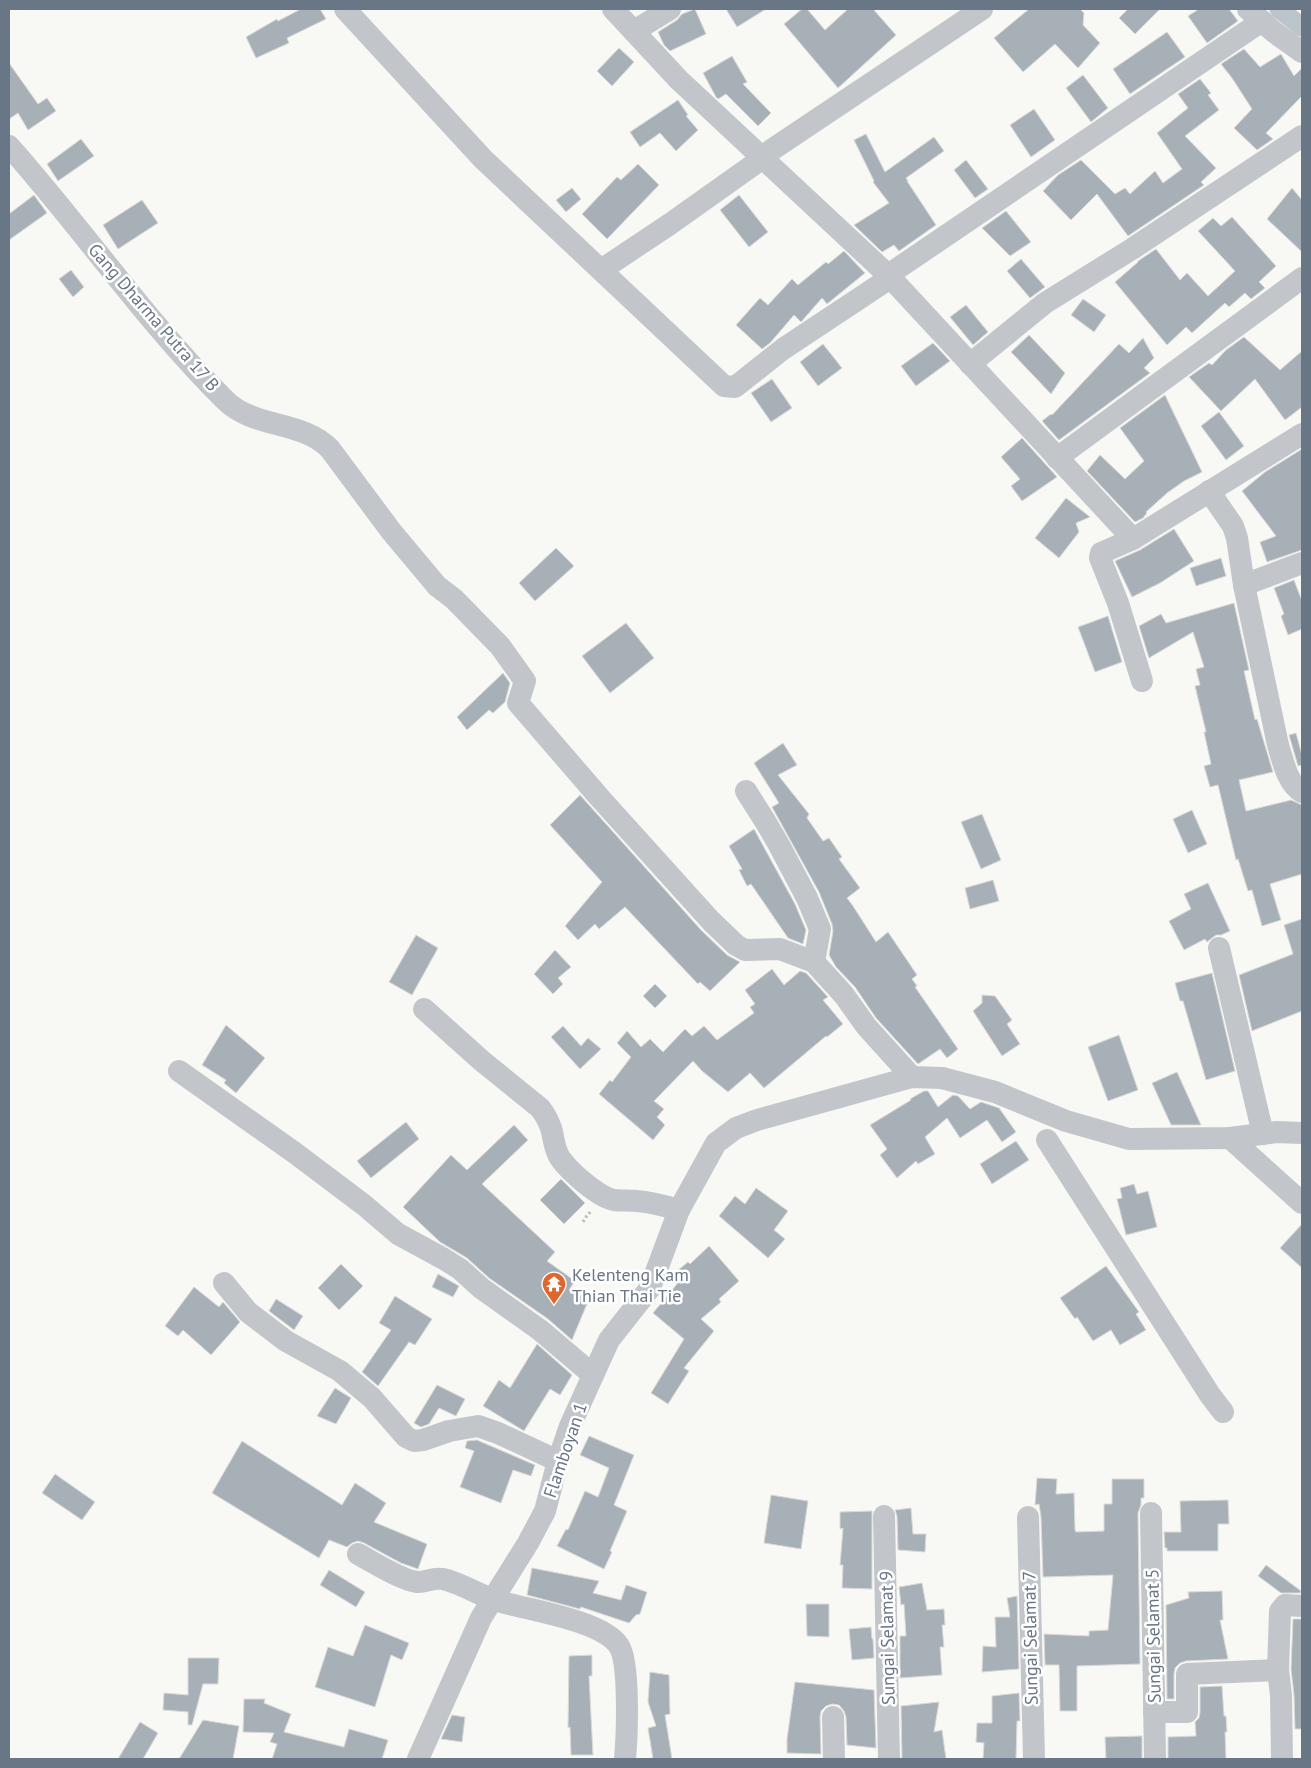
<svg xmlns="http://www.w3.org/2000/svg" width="1311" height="1768" font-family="'PT Sans',sans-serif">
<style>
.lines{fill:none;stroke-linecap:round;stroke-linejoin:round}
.canal{stroke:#bcc5cb;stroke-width:19}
.building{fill:#a8b0b7;stroke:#dadad8}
.path{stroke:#bcbec1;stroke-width:3;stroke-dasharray:2.5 2.5;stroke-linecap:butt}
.minor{stroke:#c2c5c9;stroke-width:22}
.labels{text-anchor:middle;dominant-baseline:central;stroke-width:5;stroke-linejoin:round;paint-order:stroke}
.street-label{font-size:18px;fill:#687686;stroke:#fff}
.poi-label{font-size:18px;fill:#687686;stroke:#fff;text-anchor:start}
</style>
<rect width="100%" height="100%" fill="#f8f8f5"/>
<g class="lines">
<polyline class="canal" points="1279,9 1302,27"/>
</g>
<g class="building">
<polygon points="301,9 320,9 326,19 287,38 289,43 256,58 246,37 277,19 278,21"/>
<polygon points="695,9 706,34 670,51 664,45 658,32 677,20 682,14"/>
<polygon points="726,9 766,9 737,27"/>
<polygon points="802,9 807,9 825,30 848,9 873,9 896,35 838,88 784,24"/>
<polygon points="1029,9 1080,9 1084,13 1083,25 1100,43 1078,68 1055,44 1023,72 994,38"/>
<polygon points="1128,9 1160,9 1135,34 1119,18"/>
<polygon points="1199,9 1229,9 1238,21 1207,43 1188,16"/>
<polygon points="1167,32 1185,57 1130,94 1113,69"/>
<polygon points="619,48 634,62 612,86 597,71"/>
<polygon points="1244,49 1260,67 1281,54 1294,76 1302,68 1302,96 1266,133 1273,139 1257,150 1234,128 1252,109 1232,78 1221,64"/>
<polygon points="732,56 747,82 743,84 771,113 758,126 726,94 718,99 716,97 703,73"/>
<polygon points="9,63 38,104 47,98 56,111 28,130 18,113 9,119"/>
<polygon points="1083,75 1108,108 1091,122 1066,88"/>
<polygon points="1200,79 1211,93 1208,95 1219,110 1185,136 1216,168 1201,182 1204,185 1128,236 1097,194 1071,220 1043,191 1058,175 1081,160 1115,194 1125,188 1130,194 1155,171 1163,183 1182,169 1157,133 1188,108 1178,94"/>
<polygon points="678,100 688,115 686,116 698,130 676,151 660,133 640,147 630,132"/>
<polygon points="1034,109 1055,140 1031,157 1010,125"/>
<polygon points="866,134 885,172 934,137 944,151 906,178 908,181 907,181 936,225 899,251 894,245 882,252 854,225 889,203 873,182 874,181 854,140"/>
<polygon points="81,139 94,156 58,181 47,164"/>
<polygon points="966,160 988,189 975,198 954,170"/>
<polygon points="638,164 659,185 607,239 582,214 617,177 621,180"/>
<polygon points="572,188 581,199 566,212 556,200"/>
<polygon points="1292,188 1302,200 1302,252 1267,219"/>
<polygon points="34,195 47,213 9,240 9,214"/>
<polygon points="739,195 768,232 749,247 720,210"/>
<polygon points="142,200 158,223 118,249 103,225"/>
<polygon points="1006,211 1031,242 1010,256 982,228"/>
<polygon points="1232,217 1276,266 1259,282 1265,288 1251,299 1245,293 1229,307 1225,303 1192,333 1186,327 1167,345 1115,282 1138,262 1138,261 1156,249 1180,280 1187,273 1208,296 1235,271 1198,231 1213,218 1221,226"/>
<polygon points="844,251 865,273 827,304 822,298 801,322 794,315 770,343 762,349 736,325 760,298 768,305 792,279 798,285 826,262 828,264"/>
<polygon points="1021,259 1045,287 1030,298 1007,271"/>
<polygon points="71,270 84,287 73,297 59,279"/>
<polygon points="1083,299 1106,315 1094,332 1071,315"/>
<polygon points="966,305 988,332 973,345 950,317"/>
<polygon points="1029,335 1065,373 1051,394 1011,352"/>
<polygon points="1244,337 1280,370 1302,351 1302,407 1285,420 1255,379 1221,411 1189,377 1209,363 1212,365 1226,350"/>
<polygon points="1143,338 1154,358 1144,368 1150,373 1059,440 1042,421 1051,414 1052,415 1119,344 1129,353"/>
<polygon points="933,343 950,361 916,386 901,366"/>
<polygon points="823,344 842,368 818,386 800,362"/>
<polygon points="772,379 792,408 771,422 751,393"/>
<polygon points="1165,395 1202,472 1184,481 1167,493 1146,512 1147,513 1143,518 1135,522 1087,471 1100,455 1125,479 1144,461 1120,428"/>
<polygon points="1219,412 1244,446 1226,460 1201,426"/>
<polygon points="1022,438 1057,477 1022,501 1011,486 1020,479 1001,457"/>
<polygon points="1302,449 1302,550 1267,562 1260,542 1276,536 1242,491 1265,472"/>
<polygon points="1066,498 1090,517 1076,523 1079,532 1059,558 1035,538"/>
<polygon points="1174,529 1194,561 1160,583 1132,597 1115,561 1140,550"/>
<polygon points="556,548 574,566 535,601 519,583"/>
<polygon points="1221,558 1226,576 1196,586 1190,568"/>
<polygon points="1294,580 1302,601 1302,629 1288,635 1281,616 1284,614 1274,588"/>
<polygon points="1234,603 1249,670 1244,671 1255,720 1257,719 1273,772 1239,780 1246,811 1291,800 1302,805 1302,874 1270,884 1281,920 1262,926 1252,890 1248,891 1238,859 1236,860 1218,785 1210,787 1204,766 1211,764 1204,732 1206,732 1195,686 1200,685 1196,669 1204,667 1193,632 1149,658 1139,626 1161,614 1166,623"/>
<polygon points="1108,616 1122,662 1095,672 1078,627"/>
<polygon points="626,623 654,658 610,693 582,656"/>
<polygon points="503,673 510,683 505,702 493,713 489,710 467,730 457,717"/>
<polygon points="1296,733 1302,755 1302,765 1298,766 1289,735"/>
<polygon points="783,743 797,765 778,775 809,814 807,818 823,841 829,838 842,857 839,859 860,888 847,898 853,906 876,942 888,932 917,975 912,979 917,986 915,987 958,1049 947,1058 940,1049 918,1064 876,1018 855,987 836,967 829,955 833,931 832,924 819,892 772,807 779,803 754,763"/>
<polygon points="580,795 701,930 727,955 740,962 710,991 700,982 698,984 625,907 599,929 595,924 578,940 565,926 602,882 550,825"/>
<polygon points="1192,810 1207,844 1188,853 1173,819"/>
<polygon points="982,814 1001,860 981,869 961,822"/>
<polygon points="754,829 795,904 806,930 803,944 788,938 751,884 747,886 739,870 742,869 729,846"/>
<polygon points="993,880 999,901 970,909 965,888"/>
<polygon points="1208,883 1230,931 1221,935 1216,935 1207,942 1205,939 1184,950 1169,921 1191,909 1184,894"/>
<polygon points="1302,919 1302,1011 1252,1031 1239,975 1293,954 1284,925"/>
<polygon points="416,935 438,948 412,995 389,982"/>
<polygon points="555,950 571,967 558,978 563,984 553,994 534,974"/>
<polygon points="772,969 784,985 800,971 806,973 828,997 823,1000 843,1024 827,1037 826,1036 764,1088 750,1073 728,1092 702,1071 693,1061 654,1101 664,1109 657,1117 665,1125 653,1140 599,1094 610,1080 612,1082 631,1057 617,1043 627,1031 641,1047 650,1039 663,1052 685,1029 692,1036 704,1026 717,1040 754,1013 750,1007 755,1004 745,990"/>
<polygon points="1212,973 1235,1071 1206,1080 1183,1001 1180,1001 1175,983"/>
<polygon points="655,984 667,996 655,1008 643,996"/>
<polygon points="982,995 995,996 1012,1020 1007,1024 1020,1044 1002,1056 973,1011 982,1003"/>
<polygon points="226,1025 265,1058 236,1093 224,1083 226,1080 202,1065"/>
<polygon points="563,1026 581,1046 588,1038 601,1049 580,1069 551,1037"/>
<polygon points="1119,1035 1138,1090 1108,1101 1088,1047"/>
<polygon points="1177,1072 1201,1125 1171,1125 1152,1083"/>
<polygon points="924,1091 928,1091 938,1107 953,1095 958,1096 970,1109 981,1102 999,1108 1016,1132 1002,1142 987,1120 960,1138 947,1118 925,1137 935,1154 918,1164 916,1161 897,1178 880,1155 887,1149 870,1125 911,1100 910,1099"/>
<polygon points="406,1122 419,1139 371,1178 357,1161"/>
<polygon points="514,1125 528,1140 482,1184 555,1252 547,1261 575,1281 569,1290 589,1299 572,1340 548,1319 489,1278 467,1258 440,1242 403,1207 451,1155 467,1170"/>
<polygon points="1016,1141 1029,1160 992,1184 980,1164"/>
<polygon points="561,1179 585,1203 564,1224 540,1200"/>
<polygon points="1134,1184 1137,1194 1148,1191 1157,1227 1126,1235 1117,1199 1122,1198 1120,1188"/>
<polygon points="756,1188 788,1211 774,1230 785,1239 768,1258 719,1216 735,1196 745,1204"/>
<polygon points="1302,1224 1302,1268 1280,1248"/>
<polygon points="709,1246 739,1281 719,1299 721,1302 701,1319 714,1331 684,1368 689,1371 668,1404 651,1393 684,1339 653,1313 677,1284 671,1276 688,1262 690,1264"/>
<polygon points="341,1264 363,1286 339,1310 318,1288"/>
<polygon points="1106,1266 1139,1312 1136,1314 1146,1330 1120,1345 1111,1330 1093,1341 1077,1317 1075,1319 1060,1298"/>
<polygon points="438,1274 459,1286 453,1297 432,1287"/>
<polygon points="194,1287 219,1307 223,1302 240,1322 211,1355 183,1330 178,1336 165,1326"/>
<polygon points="395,1296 432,1319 415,1345 409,1342 378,1386 362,1372 391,1330 379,1323"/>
<polygon points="276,1299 303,1316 294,1330 269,1311"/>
<polygon points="537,1344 572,1375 560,1395 550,1389 524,1431 483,1406 499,1380 510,1388"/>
<polygon points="437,1385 465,1399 456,1416 439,1408 429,1424 421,1427 414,1423"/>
<polygon points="335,1388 351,1398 336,1424 317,1416"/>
<polygon points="589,1436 634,1455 614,1505 627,1511 610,1551 612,1552 604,1569 557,1546 566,1529 568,1530 585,1491 598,1497 609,1468 580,1455"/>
<polygon points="477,1440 535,1465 531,1476 513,1470 501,1503 460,1487 474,1451 465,1448 467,1441"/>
<polygon points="242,1441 342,1505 355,1483 386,1503 374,1522 427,1544 418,1569 401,1563 364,1543 358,1541 352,1543 347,1547 329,1540 319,1558 212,1493"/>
<polygon points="55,1474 95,1502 82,1520 42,1493"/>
<polygon points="1037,1478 1057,1479 1056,1494 1074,1493 1075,1530 1076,1532 1104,1531 1104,1504 1112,1504 1112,1479 1144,1479 1144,1498 1141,1498 1141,1505 1138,1513 1140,1664 1077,1666 1077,1711 1060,1711 1059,1665 1045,1665 1044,1634 1089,1636 1089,1631 1108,1630 1113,1575 1043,1577 1041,1517 1039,1504 1035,1505"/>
<polygon points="771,1495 808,1501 801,1549 764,1543"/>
<polygon points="1228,1500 1229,1524 1218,1524 1218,1551 1167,1551 1167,1548 1165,1548 1164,1532 1181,1532 1180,1501"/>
<polygon points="911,1508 913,1534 926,1534 925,1552 898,1550 897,1516 895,1510"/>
<polygon points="872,1511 872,1589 842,1588 843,1565 840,1565 843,1528 840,1529 840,1512"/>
<polygon points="1266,1565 1301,1591 1300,1593 1281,1593 1258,1576"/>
<polygon points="532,1568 599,1581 593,1593 621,1600 626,1585 647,1592 640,1614 636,1615 629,1623 581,1607 580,1609 527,1595"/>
<polygon points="329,1570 365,1592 356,1607 320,1585"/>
<polygon points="922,1583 927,1610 944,1609 945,1625 942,1625 944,1647 940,1647 942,1675 900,1678 900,1636 906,1636 904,1604 901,1605 899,1587"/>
<polygon points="1222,1591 1223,1620 1220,1620 1228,1659 1186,1661 1180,1663 1175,1668 1174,1674 1174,1699 1167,1699 1166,1605 1189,1598 1188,1592"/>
<polygon points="1017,1596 1019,1669 982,1672 983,1646 996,1647 995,1617 1010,1617 1007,1598"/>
<polygon points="806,1604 829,1604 829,1637 807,1636"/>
<polygon points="1293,1619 1302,1619 1302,1729 1295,1729 1294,1695 1291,1669"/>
<polygon points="365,1625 409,1643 402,1660 391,1655 375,1707 315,1687 328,1647 353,1656"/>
<polygon points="871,1627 872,1639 873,1639 874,1658 852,1660 849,1629"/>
<polygon points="592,1655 592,1676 589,1676 593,1755 571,1755 570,1727 568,1728 569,1656"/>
<polygon points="188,1658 219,1658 218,1684 203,1684 192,1725 188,1725 188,1712 163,1710 164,1693 188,1695"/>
<polygon points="650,1672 669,1675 670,1714 665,1715 672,1759 653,1759 648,1728 656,1726 648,1702"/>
<polygon points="795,1682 874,1690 876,1748 847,1745 846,1717 844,1711 839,1705 832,1704 826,1706 821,1711 820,1717 821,1754 787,1753 787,1739"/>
<polygon points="1222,1686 1224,1716 1226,1716 1227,1732 1225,1732 1226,1759 1168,1759 1168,1737 1196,1736 1195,1722 1199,1718 1200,1712 1200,1687"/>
<polygon points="1019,1693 1020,1721 1017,1721 1016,1759 983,1759 984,1743 976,1742 977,1723 992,1723 992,1696"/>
<polygon points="244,1699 265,1699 264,1703 291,1714 284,1732 344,1747 349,1729 388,1740 382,1759 272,1759 277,1744 270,1742 274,1733 243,1732"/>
<polygon points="939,1702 934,1732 942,1730 946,1759 902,1759 901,1706"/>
<polygon points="452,1715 465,1717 462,1742 441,1739"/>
<polygon points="203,1720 239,1726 233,1759 179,1759"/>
<polygon points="140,1722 158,1733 143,1759 118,1759"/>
<polygon points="1142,1736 1142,1759 1106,1759 1105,1737"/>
</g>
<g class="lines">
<polyline class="path" points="583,1222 588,1214 592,1211"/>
<g class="minor">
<polyline points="345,9 483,159 724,386 735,387 783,349 890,278"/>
<polyline points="613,9 679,80 888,275 1133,539 1302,434"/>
<polyline points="1248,9 1274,32 1302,52"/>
<polyline points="634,31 670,9"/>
<path d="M9,146c74,83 137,176 216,254 29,29 77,20 105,49l61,82 46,55 17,13 46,47 25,35 -7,22 81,94 112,124 25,24 9,5 35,-1 34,13 30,33 22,31 46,51"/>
<polyline points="601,270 670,224 763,158 770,151 982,9"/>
<polyline points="888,275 1262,21"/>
<polyline points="970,364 1045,303 1132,249 1302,136"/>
<polyline points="1057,458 1302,278"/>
<path d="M1209,491l24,35 4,12 7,47 34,160c5,16 9,38 24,47"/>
<polyline points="1133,539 1101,553 1100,558 1118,603 1142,681"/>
<polyline points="1244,585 1302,563"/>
<polyline points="746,791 765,821 779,845 807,898 820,929 814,962"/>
<polyline points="1219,948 1263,1134"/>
<path d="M424,1009l58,52 58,47c5,6 8,12 11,20 3,10 3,21 9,30 9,13 38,39 54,42 8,1 16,0 23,1 15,1 28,5 42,9"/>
<polyline points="179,1071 295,1153 364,1205 398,1234 444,1259 460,1269 481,1288 540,1330 593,1375"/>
<polyline points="1230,1138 1302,1203"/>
<polyline points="1047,1140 1210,1395 1223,1412"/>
<polyline points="224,1283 248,1312 286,1341 340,1371 372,1398 406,1437 414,1441 423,1440 449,1431 478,1426 498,1433 558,1461"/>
<polyline points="1151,1513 1155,1759"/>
<polyline points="884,1516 889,1759"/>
<polyline points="1028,1517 1034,1759"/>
<path d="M358,1554c15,8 43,26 59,28 8,1 16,-5 26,-3 17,4 33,14 49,20 32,11 109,20 127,47 11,17 8,91 6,113"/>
<polyline points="1154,1712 1187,1712 1187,1674 1278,1670"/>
<polyline points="833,1717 834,1759"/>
<polyline points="418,1759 481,1618 528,1543 545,1511 558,1461 570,1426 609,1340 650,1288 679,1210 716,1143 736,1128 757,1120 912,1077 942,1078 995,1092 1066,1121 1129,1139 1230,1138 1277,1132 1302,1133"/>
<polyline points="1282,1759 1281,1695 1278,1670 1280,1611 1285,1605 1302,1606"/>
</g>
</g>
<defs>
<symbol id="temple-pin" viewBox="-11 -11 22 30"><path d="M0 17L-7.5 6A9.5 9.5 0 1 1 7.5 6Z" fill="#de662f" stroke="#fff"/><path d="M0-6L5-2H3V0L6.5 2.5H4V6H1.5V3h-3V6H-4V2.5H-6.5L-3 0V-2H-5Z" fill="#fff"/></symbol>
</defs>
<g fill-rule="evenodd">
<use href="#temple-pin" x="540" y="1270" width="28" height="38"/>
</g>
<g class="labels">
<g class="street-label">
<text transform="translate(154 317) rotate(49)">Gang Dharma Putra 17 B</text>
<text transform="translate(565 1450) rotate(-71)">Flamboyan 1</text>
<text transform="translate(1153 1636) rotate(-91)">Sungai Selamat 5</text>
<text transform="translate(887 1638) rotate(-91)">Sungai Selamat 9</text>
<text transform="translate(1030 1638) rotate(-91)">Sungai Selamat 7</text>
</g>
<g class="poi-label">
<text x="572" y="1274">Kelenteng Kam<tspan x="572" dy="21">Thian Thai Tie</tspan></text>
</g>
</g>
<rect width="1311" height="1768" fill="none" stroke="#687686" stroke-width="20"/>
</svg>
